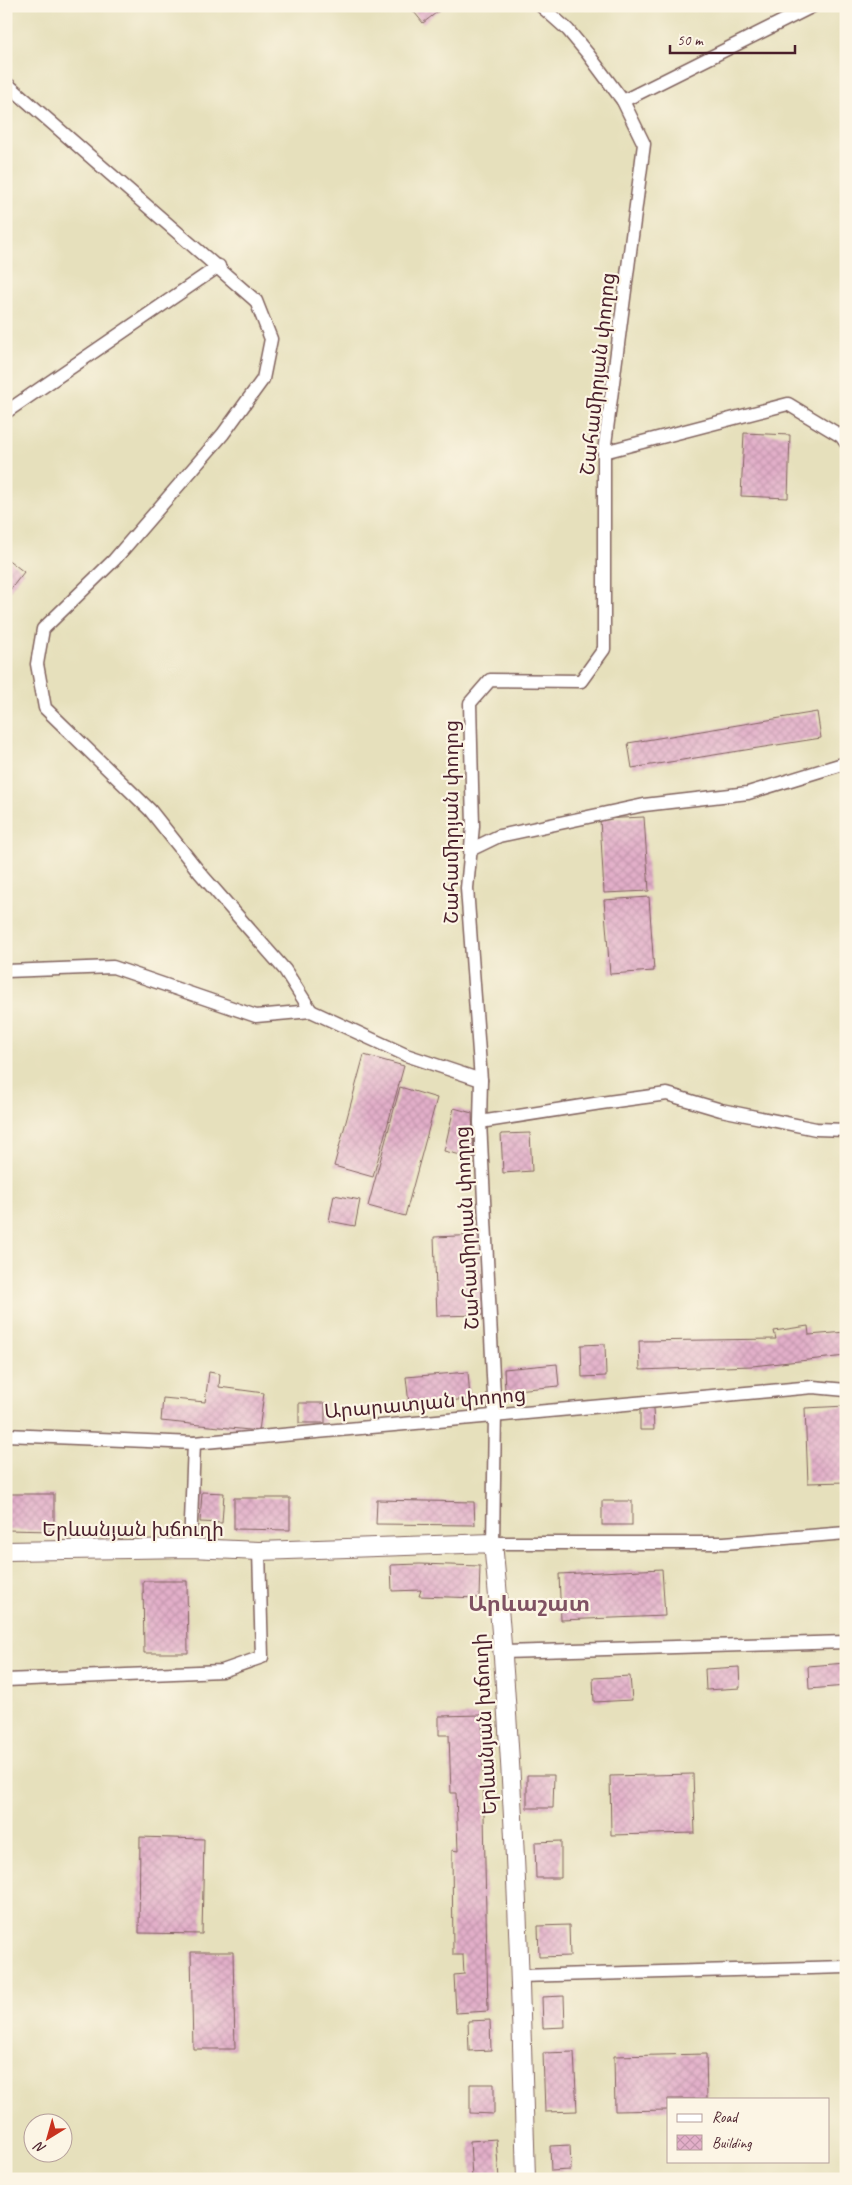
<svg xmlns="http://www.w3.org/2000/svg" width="852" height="2185" font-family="Caveat,'Noto Sans Armenian',sans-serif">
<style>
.building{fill:url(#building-cross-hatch)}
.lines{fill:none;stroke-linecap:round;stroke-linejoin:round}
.street-casing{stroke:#81635e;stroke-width:15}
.secondary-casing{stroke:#81635e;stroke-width:20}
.street{stroke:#fff;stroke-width:12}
.secondary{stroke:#fff;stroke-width:18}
.labels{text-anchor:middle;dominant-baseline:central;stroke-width:4.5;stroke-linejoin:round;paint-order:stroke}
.street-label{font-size:20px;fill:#4a1f2b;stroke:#fcf5e5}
.quarter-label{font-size:22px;font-weight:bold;fill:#7f5162;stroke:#fcf5e5}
</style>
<defs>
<pattern id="building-cross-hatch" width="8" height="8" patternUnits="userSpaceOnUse" patternTransform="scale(1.25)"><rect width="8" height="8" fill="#e2afc9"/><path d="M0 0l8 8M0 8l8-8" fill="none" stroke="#c396ad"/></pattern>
</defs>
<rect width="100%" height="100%" fill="#fcf5e5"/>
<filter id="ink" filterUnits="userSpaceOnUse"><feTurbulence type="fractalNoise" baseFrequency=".02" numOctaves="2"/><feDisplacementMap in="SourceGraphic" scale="10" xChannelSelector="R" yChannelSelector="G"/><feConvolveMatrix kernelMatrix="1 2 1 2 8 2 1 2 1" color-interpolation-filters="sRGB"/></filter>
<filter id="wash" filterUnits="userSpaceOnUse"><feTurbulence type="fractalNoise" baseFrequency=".0096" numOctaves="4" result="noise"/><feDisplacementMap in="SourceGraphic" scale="20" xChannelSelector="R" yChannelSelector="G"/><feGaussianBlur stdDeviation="1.12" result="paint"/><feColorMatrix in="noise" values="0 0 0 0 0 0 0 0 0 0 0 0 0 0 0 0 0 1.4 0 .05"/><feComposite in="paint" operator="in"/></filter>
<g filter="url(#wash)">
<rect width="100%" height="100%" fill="#e6e0bc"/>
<g id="blocks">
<g class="building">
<polygon points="412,6 445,6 423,23 410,7"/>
<polygon points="744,433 790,435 788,498 741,496"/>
<polygon points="6,558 24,572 6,595"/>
<polygon points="817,712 821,738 632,768 628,743"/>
<polygon points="644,817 649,891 604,893 600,819"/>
<polygon points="649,897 654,971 610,974 604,900"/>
<polygon points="364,1055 404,1066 373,1177 334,1166"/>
<polygon points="400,1087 437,1098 405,1216 368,1206"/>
<polygon points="454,1108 472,1113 474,1158 444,1151"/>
<polygon points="530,1133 532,1171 503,1173 501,1134"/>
<polygon points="334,1195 360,1200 355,1226 329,1221"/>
<polygon points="480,1235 483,1315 437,1316 434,1237"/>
<polygon points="808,1326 809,1335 846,1332 846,1356 752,1366 640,1370 639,1341 776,1339 774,1331"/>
<polygon points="605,1344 606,1376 582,1377 581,1345"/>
<polygon points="557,1364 559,1386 505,1391 504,1369"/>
<polygon points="209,1372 220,1374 219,1387 264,1393 259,1431 161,1421 163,1398 205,1402"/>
<polygon points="468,1372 470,1399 409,1404 406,1377"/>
<rect x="299" y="1403" width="26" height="20"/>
<polygon points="846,1406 846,1482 808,1483 805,1408"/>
<polygon points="640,1408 653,1408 654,1430 640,1430"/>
<polygon points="202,1492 224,1493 222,1523 200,1522"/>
<polygon points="6,1494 54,1494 54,1531 6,1530"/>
<polygon points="234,1498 290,1498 290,1530 234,1529"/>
<polygon points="377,1500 474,1502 475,1525 376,1524"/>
<rect x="602" y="1501" width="30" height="24"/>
<polygon points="420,1564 480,1566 479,1598 419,1596 421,1590 392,1591 391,1565"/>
<polygon points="662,1569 665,1616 561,1620 559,1574"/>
<polygon points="143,1581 187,1581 188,1653 144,1653"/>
<polygon points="846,1663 846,1686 809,1689 808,1666"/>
<polygon points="739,1667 740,1688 706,1690 705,1669"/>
<polygon points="630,1676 632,1700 594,1702 593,1678"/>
<polygon points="482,1715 488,2011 456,2013 454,1975 464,1974 463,1955 453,1955 452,1850 458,1851 456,1793 451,1793 449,1735 439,1735 439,1716"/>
<polygon points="693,1774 695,1833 611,1835 610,1776"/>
<polygon points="527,1775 554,1775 553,1808 527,1808"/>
<polygon points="140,1837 204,1839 202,1934 139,1933"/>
<polygon points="561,1841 561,1878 536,1878 535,1842"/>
<polygon points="569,1925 570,1956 539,1957 538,1926"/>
<polygon points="191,1952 233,1952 235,2049 193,2049"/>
<polygon points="564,1996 565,2027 543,2028 542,1997"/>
<polygon points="490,2020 491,2050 469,2051 468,2021"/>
<polygon points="574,2052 577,2111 545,2112 543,2053"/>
<polygon points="706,2054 707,2099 668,2099 668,2110 615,2111 614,2056"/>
<polygon points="470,2084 494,2084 494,2114 470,2113"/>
<polygon points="496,2139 499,2179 472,2179 470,2141"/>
<polygon points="570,2145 571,2170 551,2171 550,2146"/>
</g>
</g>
</g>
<g filter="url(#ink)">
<use href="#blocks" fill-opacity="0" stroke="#81635e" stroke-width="1"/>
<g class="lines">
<defs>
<g id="street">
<polyline points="541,6 568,30 588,54 623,101 644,144 604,452 604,649 581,681 490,680 470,703 473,826 467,888 481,1080 480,1122 495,1415 493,1543 724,1543 846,1533"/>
<polyline points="6,83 256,301 271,339 263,379 223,434 114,560 43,629 37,664 45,708 150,810 200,873 285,970 311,1011"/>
<polyline points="623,101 813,6"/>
<polyline points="6,412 219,266"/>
<polyline points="604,452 788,404 841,436 846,443"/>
<polyline points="470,850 499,836 644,805 748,793 846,763"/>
<polyline points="6,971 113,967 256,1016 311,1011 406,1055 481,1080"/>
<polyline points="480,1122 601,1103 667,1094 721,1110 816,1129 846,1130"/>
<polyline points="6,1435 194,1443 813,1387 846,1390"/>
<polyline points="190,1548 194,1443"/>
<polyline points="504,1652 846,1642"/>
<polyline points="6,1680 222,1671 262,1657 259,1551"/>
<polyline points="520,1976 846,1967"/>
</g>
<path id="secondary" d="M6,1551l184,-3 69,3 234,-8c21,211 27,424 33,636"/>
</defs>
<use href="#street" class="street-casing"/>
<use href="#secondary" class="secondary-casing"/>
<use href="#street" class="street"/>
<use href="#secondary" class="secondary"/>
</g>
</g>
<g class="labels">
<g class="street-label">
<text transform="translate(598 374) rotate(-84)">Շահամիրյան փողոց</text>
<text transform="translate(451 822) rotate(-90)">Շահամիրյան փողոց</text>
<text transform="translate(467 1228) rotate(-93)">Շահամիրյան փողոց</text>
<text transform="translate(425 1403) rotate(-5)">Արարատյան փողոց</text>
<text x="133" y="1529">Երևանյան խճուղի</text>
<text transform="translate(485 1724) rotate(-93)">Երևանյան խճուղի</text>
</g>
<g class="quarter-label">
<text x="529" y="1604">Արևաշատ</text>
</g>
</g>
<rect width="852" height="2185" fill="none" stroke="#fcf5e5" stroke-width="25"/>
<rect x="667" y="2098" width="162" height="65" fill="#fcf5e5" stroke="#b59f9b"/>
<rect x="677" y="2114" width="25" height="8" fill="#ffffff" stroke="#b59f9b"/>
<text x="712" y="2122" font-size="15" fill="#4a1f2b">Road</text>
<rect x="677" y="2135" width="25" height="15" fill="url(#building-cross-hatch)" stroke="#b59f9b"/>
<text x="712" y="2148" font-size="15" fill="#4a1f2b">Building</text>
<g transform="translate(48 2138) rotate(217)"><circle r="24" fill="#fcf5e5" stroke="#b59f9b"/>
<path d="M0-4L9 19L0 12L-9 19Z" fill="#c8321e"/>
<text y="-8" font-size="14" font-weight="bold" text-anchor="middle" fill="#4a1f2b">N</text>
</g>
<path d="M670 45v8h125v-8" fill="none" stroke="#4a1f2b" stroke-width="2.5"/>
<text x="677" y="45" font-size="15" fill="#4a1f2b" stroke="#fcf5e5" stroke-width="4" paint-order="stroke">50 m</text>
</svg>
